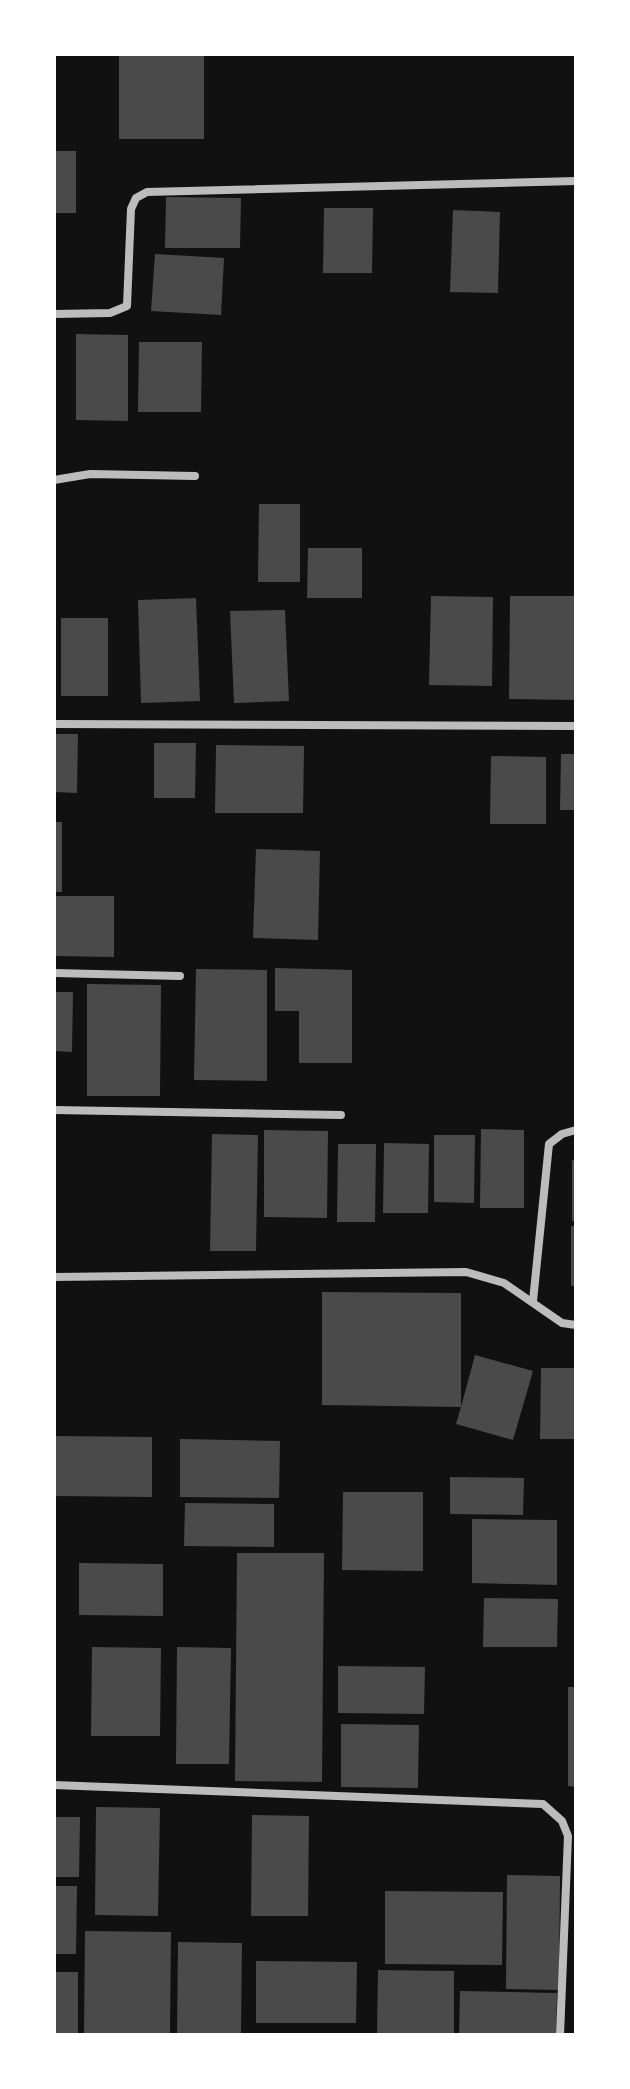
<svg xmlns="http://www.w3.org/2000/svg" width="630" height="2089" font-family="Lato,sans-serif">
<style>
.building{fill:#4a4a4a}
.lines{fill:none;stroke-linecap:round;stroke-linejoin:round}
.minor{stroke:#bcbcbc;stroke-width:8}
</style>
<rect width="100%" height="100%" fill="#111"/>
<g class="building">
<rect x="119" y="54" width="85" height="85"/>
<rect x="54" y="151" width="22" height="62"/>
<polygon points="166,197 241,198 240,248 165,248"/>
<polygon points="324,208 373,208 372,273 323,273"/>
<polygon points="453,210 500,212 498,293 450,292"/>
<polygon points="155,254 224,258 221,315 151,311"/>
<polygon points="76,334 128,335 128,421 76,420"/>
<polygon points="139,342 202,342 201,412 138,412"/>
<polygon points="259,504 300,504 300,582 258,582"/>
<polygon points="308,548 362,548 362,598 307,598"/>
<polygon points="431,596 493,597 492,686 429,685"/>
<polygon points="510,596 576,596 576,700 509,699"/>
<polygon points="196,598 200,701 141,703 138,600"/>
<polygon points="285,610 289,701 234,703 230,611"/>
<rect x="61" y="618" width="47" height="78"/>
<polygon points="54,734 78,734 77,793 54,792"/>
<polygon points="154,743 196,743 195,798 154,798"/>
<polygon points="216,745 304,746 303,813 215,813"/>
<polygon points="561,754 576,754 576,810 560,810"/>
<polygon points="491,756 546,757 546,824 490,824"/>
<rect x="54" y="822" width="8" height="70"/>
<polygon points="256,849 320,851 318,940 253,938"/>
<polygon points="54,896 114,896 114,957 54,956"/>
<polygon points="275,968 352,970 352,1063 299,1063 299,1011 275,1011"/>
<polygon points="196,969 267,970 267,1081 194,1080"/>
<polygon points="87,984 161,985 160,1096 87,1096"/>
<polygon points="54,992 73,992 72,1052 54,1051"/>
<polygon points="481,1129 524,1130 524,1208 480,1208"/>
<polygon points="264,1130 328,1131 327,1218 264,1217"/>
<polygon points="212,1134 258,1135 256,1251 210,1251"/>
<polygon points="434,1135 475,1135 474,1203 434,1202"/>
<polygon points="384,1143 429,1144 428,1213 383,1213"/>
<polygon points="338,1144 376,1144 375,1222 337,1222"/>
<polygon points="572,1160 576,1161 576,1221 572,1221"/>
<rect x="571" y="1226" width="5" height="60"/>
<polygon points="322,1292 461,1293 461,1407 475,1355 533,1371 513,1440 456,1424 461,1407 322,1405"/>
<polygon points="541,1368 576,1368 576,1439 540,1439"/>
<polygon points="54,1436 152,1437 152,1497 54,1496"/>
<polygon points="180,1439 280,1441 279,1498 180,1497"/>
<polygon points="450,1477 524,1478 523,1515 450,1514"/>
<polygon points="343,1492 423,1492 423,1571 342,1570"/>
<polygon points="185,1503 274,1504 274,1547 184,1546"/>
<polygon points="472,1519 557,1520 557,1585 472,1583"/>
<polygon points="237,1553 324,1553 322,1782 235,1781"/>
<polygon points="79,1563 163,1564 163,1616 79,1615"/>
<polygon points="484,1598 558,1599 557,1647 483,1647"/>
<polygon points="92,1647 161,1648 160,1736 91,1736"/>
<polygon points="177,1647 231,1648 229,1764 176,1764"/>
<polygon points="338,1666 425,1667 424,1714 338,1713"/>
<polygon points="568,1687 576,1687 576,1787 568,1786"/>
<polygon points="341,1724 419,1725 418,1788 341,1787"/>
<polygon points="96,1807 160,1808 158,1916 95,1915"/>
<polygon points="252,1815 309,1816 308,1916 251,1916"/>
<polygon points="54,1817 80,1817 79,1877 54,1877"/>
<polygon points="507,1875 560,1876 559,1990 506,1989"/>
<polygon points="54,1886 77,1886 76,1954 54,1954"/>
<polygon points="385,1891 503,1892 502,1965 385,1964"/>
<polygon points="85,1931 171,1932 170,2035 84,2035"/>
<polygon points="178,1942 242,1943 241,2035 177,2035"/>
<polygon points="256,1961 357,1962 356,2023 256,2023"/>
<polygon points="378,1970 454,1971 454,2035 377,2035"/>
<rect x="54" y="1972" width="24" height="63"/>
<polygon points="460,1991 557,1993 556,2035 459,2035"/>
</g>
<g class="lines">
<g class="minor">
<polyline points="54,314 110,313 127,306 131,209 136,198 147,192 576,181"/>
<polyline points="54,480 90,474 195,476"/>
<polyline points="54,724 576,726"/>
<polyline points="54,973 180,976"/>
<polyline points="54,1110 341,1115"/>
<polyline points="54,1277 466,1272 504,1283 562,1323 576,1325"/>
<polyline points="533,1301 549,1144 562,1134 576,1130"/>
<polyline points="54,1785 543,1804 562,1821 568,1836 560,2035"/>
</g>
</g>
<rect width="630" height="2089" fill="none" stroke="#ffffff" stroke-width="112"/>
</svg>
